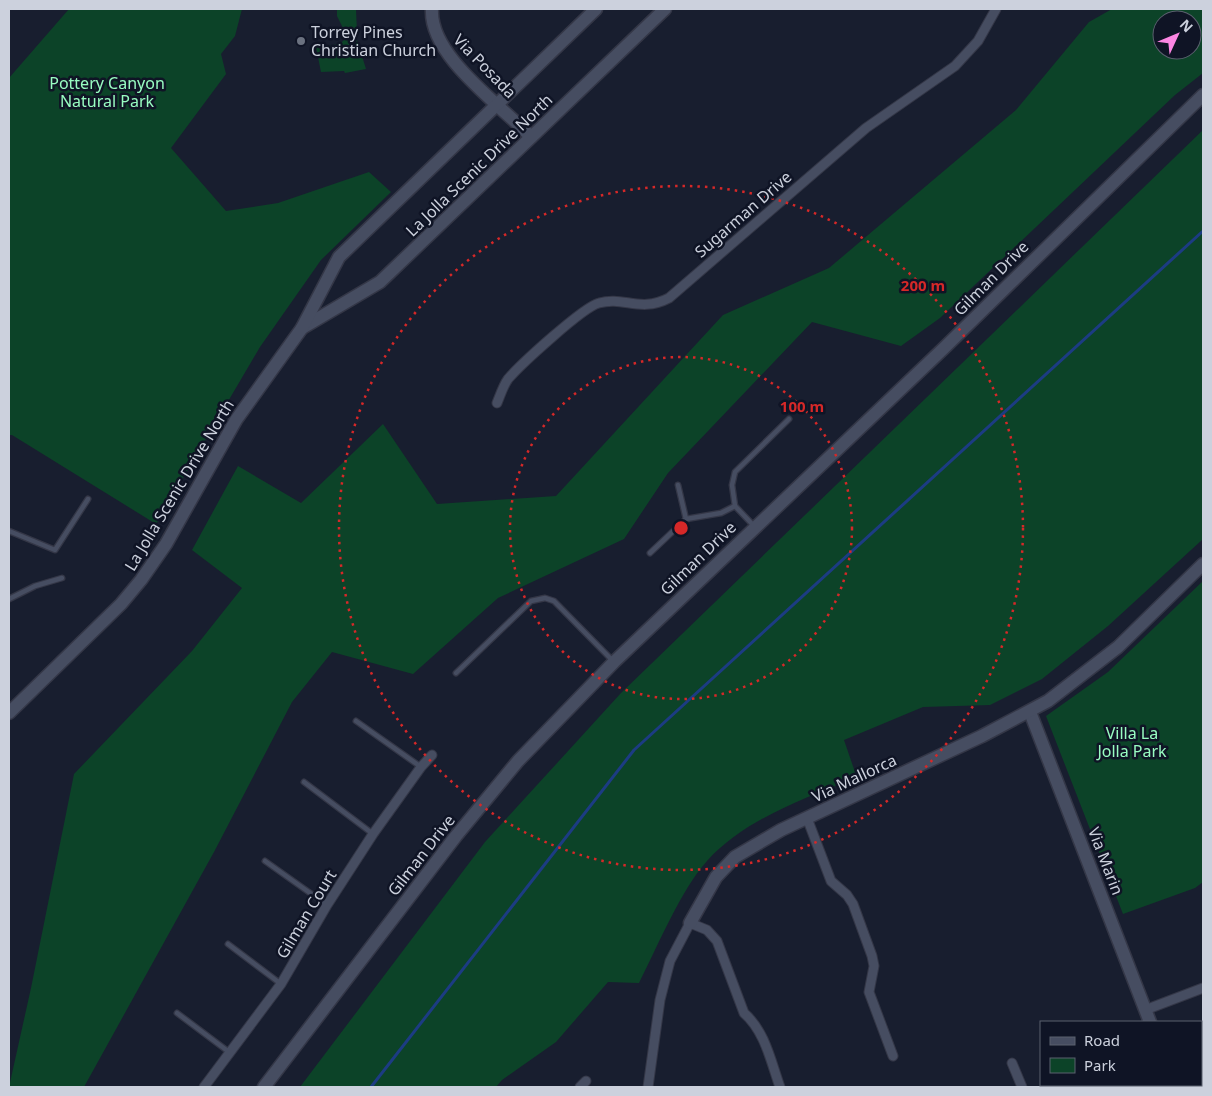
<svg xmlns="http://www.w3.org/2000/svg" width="1212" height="1096" font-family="'Noto Sans',sans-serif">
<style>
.green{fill:#0c4328;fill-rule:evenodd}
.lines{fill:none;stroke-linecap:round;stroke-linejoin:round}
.stream{stroke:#1c3c83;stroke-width:3}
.lane-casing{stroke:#343747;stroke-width:7}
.street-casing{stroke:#343747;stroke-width:11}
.secondary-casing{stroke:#343747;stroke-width:15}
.lane{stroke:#464d61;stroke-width:4.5}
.street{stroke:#464d61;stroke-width:9}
.secondary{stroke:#464d61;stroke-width:12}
.ring{fill:none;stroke:#d62828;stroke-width:2.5;stroke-dasharray:2.5 5}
.worship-dot{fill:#6b7280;stroke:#0f1425;stroke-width:2}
.labels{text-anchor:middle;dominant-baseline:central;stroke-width:5;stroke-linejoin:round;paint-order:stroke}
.poi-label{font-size:16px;fill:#ccd1dd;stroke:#0f1425;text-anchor:start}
.street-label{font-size:16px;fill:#ccd1dd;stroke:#0f1425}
.park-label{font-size:16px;fill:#98fcc1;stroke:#0f1425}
.centre{fill:#d62828;stroke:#0f1425;stroke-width:2.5}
.ring-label{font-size:15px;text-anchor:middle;font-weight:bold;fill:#d62828;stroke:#0f1425;stroke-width:5;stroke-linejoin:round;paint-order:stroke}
</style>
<rect width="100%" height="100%" fill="#181e2f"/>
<g class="green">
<polygon points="69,9 242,9 235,36 221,54 226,74 171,148 226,211 278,203 369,172 391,192 321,260 260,347 156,524 12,435 9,435 9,78"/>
<polygon points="337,9 356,9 357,33 346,34 337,16"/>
<path d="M1112,9h91v64l-28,22 -235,223 -39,28 -89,-24 -144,151 -44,66 -126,59 -85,76 -81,-22 -40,50 -78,150 -130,235h-75l22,-99 43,-214 118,-123 50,-63 -50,-38 46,-84 63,37 82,-79 54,80 119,-8 167,-181 106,-47 187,-158 73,-88zM1162,20h30v30h-30z"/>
<polygon points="351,37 357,40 366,69 345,73 344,71 321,72 316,47 340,44 345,39"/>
<path d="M1203,130v409l-95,87 -66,53 -52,26 -67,2 -79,33 12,35 -4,4c-50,21 -107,40 -145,82 -27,30 -49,85 -68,122l-31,-1 -52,60 -54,38 -6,7h-196l185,-245 136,-149z"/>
<polygon points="1203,581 1203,882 1195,888 1123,914 1046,716 1108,672"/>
</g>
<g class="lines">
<polyline class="stream" points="371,1087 634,750 1203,231"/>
<defs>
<g id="lane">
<polyline points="678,485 686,519"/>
<polyline points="754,526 735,506 732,485 735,472 789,419"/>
<polyline points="9,531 55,550 88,499"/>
<polyline points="650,553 686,519 721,513 735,506"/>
<polyline points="9,599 35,586 62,578"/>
<polyline points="456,673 531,601 545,598 554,601 613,661"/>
<polyline points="356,721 421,767"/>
<polyline points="304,782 373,834"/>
<polyline points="265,861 327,905"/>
<polyline points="228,944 281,984"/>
<polyline points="177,1013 229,1052"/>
</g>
<g id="street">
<path d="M497,403c3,-7 6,-17 11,-24 12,-14 75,-72 91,-76 25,-7 41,10 70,-5l197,-170 89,-62 23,-25 18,-32"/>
<polyline points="807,818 831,881 847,895 853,904 872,956 874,966 869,992 893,1056"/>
<polyline points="1145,1010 1203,988"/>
<polyline points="1012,1063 1022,1087"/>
<polyline points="204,1087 281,984 327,905 373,834 421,767 432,755"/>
<polyline points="580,1087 586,1081"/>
<path d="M648,1087l12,-87 10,-39 20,-38 17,7 10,11 27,72c21,18 27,49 36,74"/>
</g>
<g id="secondary">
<path d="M432,9c-3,47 69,96 99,128"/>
<polyline points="302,328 380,282 665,9"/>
<polyline points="1030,712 1150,1022"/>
<polyline points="9,713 121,604 141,580 166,544 236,420 302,328 339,257 596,9"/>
<polyline points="690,923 716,877 735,857 781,830 982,736 1048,701 1118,647 1203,564"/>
<polyline points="1173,1085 1174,1087"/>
<polyline points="264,1087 456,836 518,761 614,662 943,349 1203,95"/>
</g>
</defs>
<use href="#lane" class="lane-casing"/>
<use href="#street" class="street-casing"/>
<use href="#secondary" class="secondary-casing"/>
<use href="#lane" class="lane"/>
<use href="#street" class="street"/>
<use href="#secondary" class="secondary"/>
</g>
<g class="ring">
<circle cx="681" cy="528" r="171"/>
<circle cx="681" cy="528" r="342"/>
</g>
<circle class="worship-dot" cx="301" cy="41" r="5"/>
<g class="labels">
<g class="poi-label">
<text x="311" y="32">Torrey Pines<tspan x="311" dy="18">Christian Church</tspan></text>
</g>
<g class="street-label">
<text transform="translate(485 66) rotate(46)">Via Posada</text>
<text transform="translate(479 165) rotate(-44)">La Jolla Scenic Drive North</text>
<text transform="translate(743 214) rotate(-41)">Sugarman Drive</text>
<text transform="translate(991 278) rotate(-45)">Gilman Drive</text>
<text transform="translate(179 485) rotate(-59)">La Jolla Scenic Drive North</text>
<text transform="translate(698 558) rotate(-44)">Gilman Drive</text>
<text transform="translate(854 778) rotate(-25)">Via Mallorca</text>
<text transform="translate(421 855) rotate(-52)">Gilman Drive</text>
<text transform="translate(1106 861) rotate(69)">Via Marin</text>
<text transform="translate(306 914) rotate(-59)">Gilman Court</text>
</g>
<g class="park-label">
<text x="107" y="83">Pottery Canyon<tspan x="107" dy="18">Natural Park</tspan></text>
<text x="1132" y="733">Villa La<tspan x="1132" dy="18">Jolla Park</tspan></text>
</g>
</g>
<circle cx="681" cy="528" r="8" class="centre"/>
<g class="ring-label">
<text x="923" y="291">200 m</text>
<text x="802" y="412">100 m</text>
</g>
<rect width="1212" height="1096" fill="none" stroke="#ccd1dd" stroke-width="20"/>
<rect x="1040" y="1021" width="162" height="65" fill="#0f1425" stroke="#5b606f"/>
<rect x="1050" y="1037" width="25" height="8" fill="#464d61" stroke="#5b606f"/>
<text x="1084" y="1046" font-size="15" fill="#ccd1dd">Road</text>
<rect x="1050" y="1058" width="25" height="15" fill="#0c4328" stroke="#5b606f"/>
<text x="1084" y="1071" font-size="15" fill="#ccd1dd">Park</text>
<g transform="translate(1177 35) rotate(46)"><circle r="24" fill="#0f1425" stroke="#5b606f"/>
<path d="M0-4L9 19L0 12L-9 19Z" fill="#fc86e3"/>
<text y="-8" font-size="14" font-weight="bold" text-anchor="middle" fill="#ccd1dd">N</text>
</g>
</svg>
